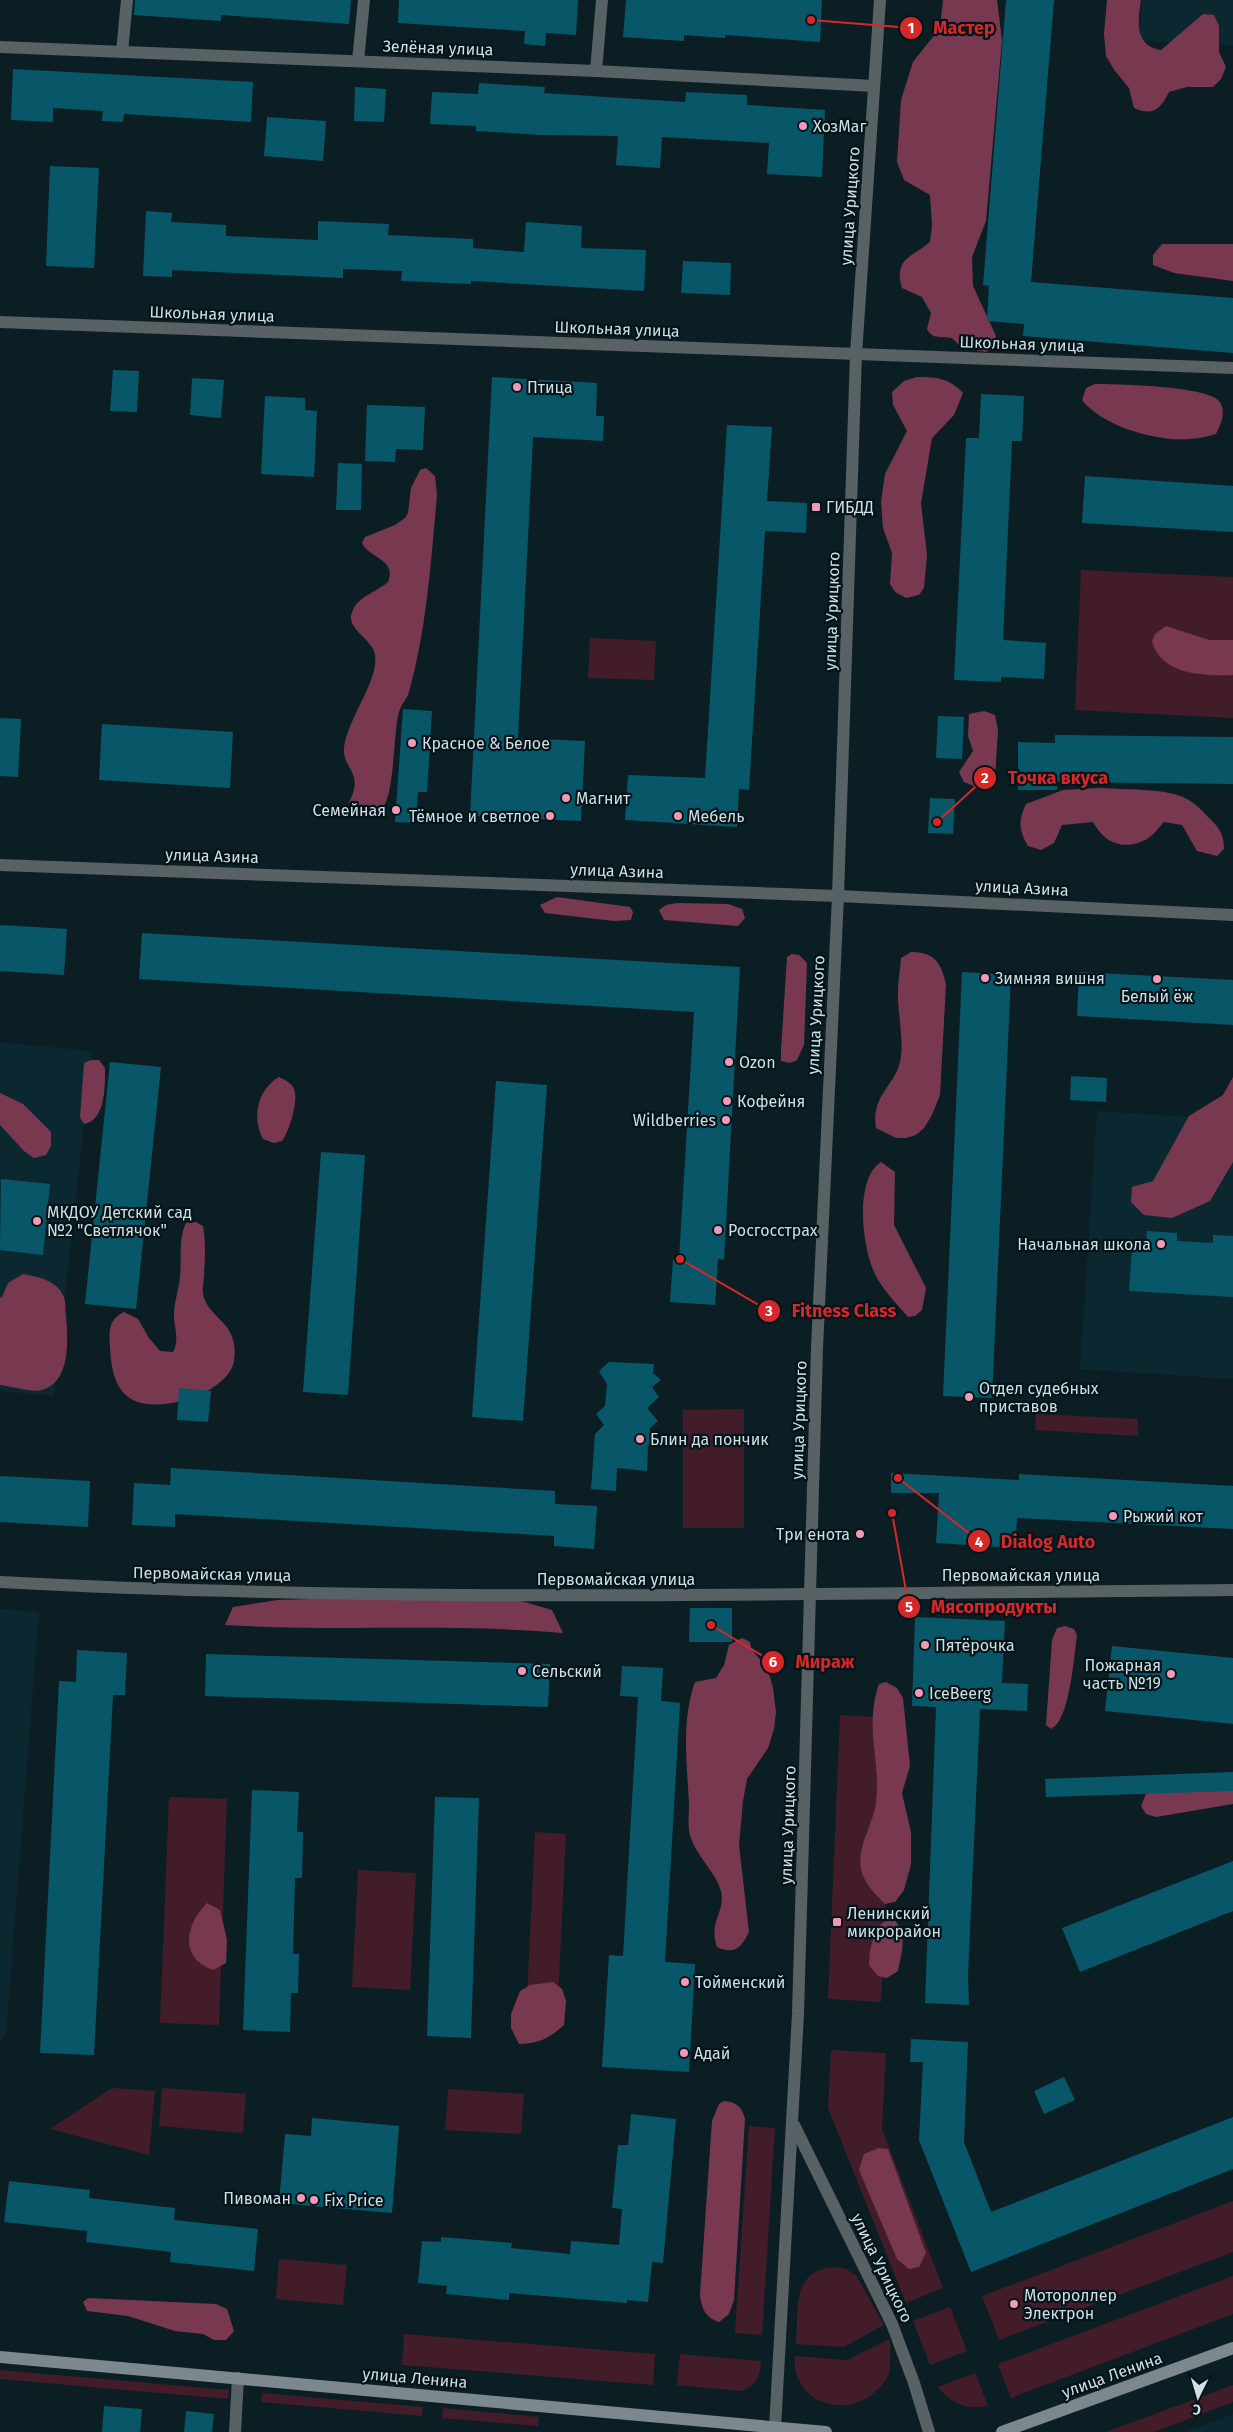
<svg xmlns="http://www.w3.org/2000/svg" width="1233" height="2432" font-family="'Fira Sans',sans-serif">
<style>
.built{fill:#0b2830}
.green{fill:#431c2a}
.forest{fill:#783950}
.building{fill:#085769}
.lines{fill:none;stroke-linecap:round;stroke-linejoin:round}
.street{stroke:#586164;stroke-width:12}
.secondary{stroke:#7b898e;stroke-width:12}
.poi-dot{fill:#f09ab6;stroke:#03151a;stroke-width:2}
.labels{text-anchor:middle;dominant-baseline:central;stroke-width:4.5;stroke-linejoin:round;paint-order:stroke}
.street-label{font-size:16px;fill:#d3dee2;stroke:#03151a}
.poi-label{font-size:16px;fill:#d3dee2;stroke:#03151a;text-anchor:start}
.leader{fill:none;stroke:#d62828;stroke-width:2}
.callout-dot{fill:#d62828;stroke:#03151a;stroke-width:2}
.mark-label{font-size:15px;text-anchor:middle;font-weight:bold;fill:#fff}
.callout-label{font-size:18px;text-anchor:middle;font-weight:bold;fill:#d62828;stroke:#03151a;stroke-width:4.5;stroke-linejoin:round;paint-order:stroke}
</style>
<rect width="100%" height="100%" fill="#0b1e24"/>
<g class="built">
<polygon points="1142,0 1233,0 1233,46 1139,40"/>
<polygon points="0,1042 92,1051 54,1396 0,1391"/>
<polygon points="1097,1111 1233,1120 1233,1379 1080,1369"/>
<polygon points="0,1609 39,1612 6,2034 0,2040"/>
<polygon points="1233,2414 1233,2432 1185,2432"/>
</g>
<g class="green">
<polygon points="1081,570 1233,577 1233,718 1075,710"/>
<polygon points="590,638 656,641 654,680 588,678"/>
<polygon points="744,1409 744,1528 683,1528 683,1410"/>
<polygon points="1036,1414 1138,1419 1138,1436 1035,1430"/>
<polygon points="840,1715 894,1718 881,2002 828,1999"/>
<polygon points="169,1797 227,1799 219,2025 160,2023"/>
<polygon points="535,1832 566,1834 557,2020 526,2018"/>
<polygon points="358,1870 416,1873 410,1990 352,1987"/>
<polygon points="831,2050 886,2053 882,2129 943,2288 906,2303 828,2108"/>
<polygon points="112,2088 155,2091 149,2155 50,2129"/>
<polygon points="162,2088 246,2094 243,2133 159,2126"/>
<polygon points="448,2089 524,2094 521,2134 445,2130"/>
<polygon points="749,2126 775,2128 762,2335 735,2333"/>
<polygon points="1233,2201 1233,2252 999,2340 982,2296"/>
<polygon points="279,2259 347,2265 343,2305 276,2299"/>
<path d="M834,2267l12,2 10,6 28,50 -40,22 -48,-3c3,-34 -6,-73 38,-77z"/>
<polygon points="1233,2276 1233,2314 1011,2398 998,2364"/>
<polygon points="950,2307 967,2351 930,2365 913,2321"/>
<polygon points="404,2334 655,2354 653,2385 402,2365"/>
<path d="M890,2339c0,11 1,24 -1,35 -2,5 -7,12 -11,15 -31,32 -87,14 -83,-33l52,4z"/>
<path d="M680,2354l81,7c-1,15 -5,24 -19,30l-65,-6z"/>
<polygon points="0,2370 229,2390 228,2399 0,2379"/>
<path d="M975,2373l13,33c-21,4 -37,-2 -50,-19z"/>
<polygon points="1233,2385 1233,2402 1154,2432 1106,2432"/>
<polygon points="262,2393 423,2407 422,2416 261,2402"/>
<polygon points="443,2408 539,2417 538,2426 442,2418"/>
</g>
<g class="forest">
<path d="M943,0h54l5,40 -16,181 -14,36 1,29 23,50 -2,11 -8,5 -25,-5 -9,-9c-12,-2 -19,2 -25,-9l4,-16 -9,-16 -20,-9c-9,-30 11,-31 28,-46l2,-17 -2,-30 -26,-15 -7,-18 4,-62 12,-38 27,-34z"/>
<path d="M1107,0h34c-3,21 -7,46 20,50l42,-36 11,1 5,11v26l7,15 -5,12 -8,8h-26l-18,5c-8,16 -16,25 -35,16l-5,-20 -14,-17 -9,-15 -2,-22z"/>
<polygon points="1162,244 1233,244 1233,281 1174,273 1153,265 1153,255"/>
<path d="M917,377c20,0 32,1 46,16l-9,22 -22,23 -11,65 6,52 -3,33 -5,7 -13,3 -11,-6 -5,-8 2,-31 -9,-25 -2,-26 4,-28 22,-43 -14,-26 -1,-13 12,-11z"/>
<path d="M1095,384c22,0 112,2 124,17 8,10 2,23 -3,33 -8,2 -18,5 -27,5 -32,3 -87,-13 -107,-39l4,-12z"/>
<path d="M426,468l9,8 2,19c-6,66 -10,132 -28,197 -2,7 -8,12 -10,20 -6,21 -4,82 -17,97 -7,7 -21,3 -29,2l-4,-9c16,-29 -7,-34 -5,-54 3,-29 35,-67 31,-93 -2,-17 -32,-26 -22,-45 5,-13 25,-19 35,-28 9,-23 -18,-23 -26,-39l3,-6 30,-12 10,-7 3,-5 3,-25 9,-18z"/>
<path d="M1166,626l43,14h24v35c-30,1 -72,0 -81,-34l3,-7z"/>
<polygon points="984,711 995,715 998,730 995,778 979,788 964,782 959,772 973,751 968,736 969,714"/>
<path d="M1101,788c24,2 60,0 82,9 9,4 17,11 24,19 11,10 17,17 17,33l-7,7 -20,-5 -15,-26 -18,-3c-5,5 -10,13 -17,17 -23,12 -42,5 -54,-17l-31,3 -8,18 -13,7 -13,-4c-9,-16 -10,-25 -2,-42l37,-14z"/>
<polygon points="557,897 630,907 633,912 631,920 614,921 545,913 540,905"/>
<polygon points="677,903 728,904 742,909 745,918 738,926 664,920 659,910 666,905"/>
<path d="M911,952c24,0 30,11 35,32l-6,111 -8,20 -8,13 -8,7 -10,3h-10l-20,-10c-5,-33 18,-41 24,-66 4,-20 -1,-41 -2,-62 -1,-13 2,-28 3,-42z"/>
<polygon points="792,954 799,955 807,963 804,1045 797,1060 790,1063 781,1061 781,1050 787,957"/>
<path d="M91,1060h8l6,8c0,18 1,52 -21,56l-4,-7 4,-54z"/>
<path d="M279,1077c6,3 13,6 15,12 5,11 -5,43 -12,52l-8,2 -11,-4c-12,-22 -5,-50 16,-62z"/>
<polygon points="1233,1077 1233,1162 1210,1201 1172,1218 1144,1215 1131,1202 1132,1187 1153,1181 1189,1116 1223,1095"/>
<polygon points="0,1093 23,1104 51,1132 51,1146 46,1155 34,1158 24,1151 0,1125"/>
<path d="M881,1162l14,10 -1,53 32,63 -4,22 -7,6 -7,1c-11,-13 -26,-28 -33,-43 -13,-26 -21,-95 6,-112z"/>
<path d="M196,1222l7,4c3,16 2,32 1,49 0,6 -2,14 -1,19 6,27 37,27 31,67 -5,33 -83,57 -107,35 -14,-12 -16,-32 -17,-49 -1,-16 -2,-27 14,-35l14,7 11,19 11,13 13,1c7,-13 1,-23 1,-37 0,-13 5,-26 6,-38 2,-19 -2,-37 6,-54z"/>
<path d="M23,1274c15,3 34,6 41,23 2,5 1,13 2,19 2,23 5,66 -24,74 -8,3 -32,-4 -42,-5v-87l2,-1 6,-14z"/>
<path d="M341,1598l180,3 31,9 11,23c-112,-10 -225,-1 -338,-8l8,-18 44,-7z"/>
<path d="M1065,1626l9,3 3,6c-3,20 -7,86 -26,94l-5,-4 6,-85 5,-12z"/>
<path d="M742,1638l8,4 1,7 12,14 7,14 3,11 3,24 -2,17 -6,19 -21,31 -4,22 -4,44 10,87c-8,16 -14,23 -32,15 -9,-26 9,-35 4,-56 -6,-20 -24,-34 -30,-53 -4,-10 -2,-24 -2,-34 -2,-41 -8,-83 6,-122l21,-4 8,-13 5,-20z"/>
<path d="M886,1682l11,6 6,10 7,68 -8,27 9,39v32l-7,26 -9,12 -10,2c-9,-9 -19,-19 -23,-31 -7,-26 11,-46 14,-71 5,-42 -12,-75 3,-118z"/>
<polygon points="1233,1782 1233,1804 1156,1817 1146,1814 1141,1806 1146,1794 1159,1787"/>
<path d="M207,1903l13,7 7,30 -1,23 -13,7c-34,-12 -28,-45 -6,-67z"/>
<path d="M891,1917c18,14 11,34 7,54l-11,7 -9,-2 -9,-11 1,-15 7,-23z"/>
<path d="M553,1982l9,7 4,12 -2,24c-14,13 -26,19 -45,19l-8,-16v-14l9,-23 10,-6z"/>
<path d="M724,2101c13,1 18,6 21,18l-11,181 -5,14 -10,8c-14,-4 -18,-15 -19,-28l12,-173 7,-17z"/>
<polygon points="879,2148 888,2149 926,2253 919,2267 909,2269 897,2259 859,2170 864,2154"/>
<polygon points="88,2298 216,2304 227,2309 234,2331 226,2340 214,2340 203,2334 175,2331 128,2316 87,2311 83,2302"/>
</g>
<g class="building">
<polygon points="135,0 351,0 349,24 221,15 221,21 134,15"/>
<polygon points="399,0 578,0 576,35 546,33 545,46 524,44 525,31 398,23"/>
<polygon points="626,0 822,0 820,42 725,35 725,38 684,35 684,41 623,37"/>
<polygon points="1006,0 1054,0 1031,282 1233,298 1233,353 1023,336 1024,324 987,321 989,286 983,285"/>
<polygon points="13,69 253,82 251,122 124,114 123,122 102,121 103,111 53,108 53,122 11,120"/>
<polygon points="479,83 545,87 544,93 685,102 686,92 747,95 747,105 825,110 822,177 767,174 769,143 662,137 660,168 616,165 618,136 542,135 476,131 476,126 430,124 432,92 478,94"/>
<polygon points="355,87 386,89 384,122 354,121"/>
<polygon points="267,117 326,121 323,161 264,156"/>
<polygon points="50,166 99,168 94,268 46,266"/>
<polygon points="146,211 172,213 171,222 226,225 226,236 318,240 318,221 389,224 388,235 473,239 473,248 524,252 526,222 582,226 581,248 646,250 644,291 471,281 471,284 401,281 402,271 343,269 343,278 172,270 172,277 143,276"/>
<polygon points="683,261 731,263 730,295 681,293"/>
<polygon points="113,370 139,371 137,412 110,411"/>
<polygon points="492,377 597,383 596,416 604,416 603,441 533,437 518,738 585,741 581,821 470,816"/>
<polygon points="192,378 224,380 221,418 190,415"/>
<polygon points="981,394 1024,396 1022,441 1012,441 1003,640 1046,643 1044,679 1001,677 1001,682 954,680 966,438 979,438"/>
<polygon points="265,396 305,398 305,410 317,411 314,477 261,474"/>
<polygon points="367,405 425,407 423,450 396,449 395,462 365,461"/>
<polygon points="727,425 772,427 767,501 807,503 806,533 765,531 749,790 739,789 737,827 625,820 628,775 705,778"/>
<polygon points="338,463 362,464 361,510 336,510"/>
<polygon points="1085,476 1233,486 1233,532 1082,523"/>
<polygon points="403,709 432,711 427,792 418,792 416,823 395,822"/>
<polygon points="938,716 964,717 962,759 936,758"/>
<polygon points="0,718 21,719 18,777 0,776"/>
<polygon points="102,724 233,732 230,788 99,780"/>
<polygon points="1055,735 1233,737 1233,784 1057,782 1057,790 1018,790 1018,742 1055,743"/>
<polygon points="930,798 955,799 953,834 928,833"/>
<polygon points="0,925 67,929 64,975 0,971"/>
<polygon points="142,933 740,967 724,1260 718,1259 715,1305 670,1302 673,1259 679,1259 694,1012 139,979"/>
<polygon points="962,972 1011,975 992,1398 943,1396"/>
<polygon points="1079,972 1233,980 1233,1025 1077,1016"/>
<polygon points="110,1062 161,1067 136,1309 85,1304"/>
<polygon points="1071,1076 1107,1078 1106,1102 1070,1100"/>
<polygon points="496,1081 547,1085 523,1421 472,1417"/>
<polygon points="321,1152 365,1155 348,1395 303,1392"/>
<polygon points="1,1179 50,1184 43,1255 0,1250"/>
<polygon points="1147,1231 1177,1233 1177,1241 1213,1243 1213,1235 1233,1236 1233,1297 1129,1291 1132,1249 1146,1250"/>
<polygon points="609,1362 654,1364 653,1373 661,1380 652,1387 659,1397 647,1408 658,1421 649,1429 656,1438 648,1446 647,1471 617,1468 616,1491 591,1489 595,1434 604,1425 596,1414 605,1406 607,1384 599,1371"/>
<polygon points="179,1388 211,1391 208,1422 177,1420"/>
<polygon points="171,1468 555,1491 555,1504 597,1506 594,1549 554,1546 554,1536 175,1514 175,1527 132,1525 134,1483 170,1485"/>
<polygon points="891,1473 1019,1480 1019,1474 1233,1486 1233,1529 1017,1518 1015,1548 936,1543 939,1493 891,1493"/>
<polygon points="0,1476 90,1481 88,1527 0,1522"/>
<polygon points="690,1608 732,1608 732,1642 689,1642"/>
<polygon points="915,1617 1005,1621 1002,1683 1028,1684 1027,1711 980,1709 968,1976 969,2005 925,2003 936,1707 912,1706"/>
<polygon points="1112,1646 1233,1658 1233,1724 1105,1711"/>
<polygon points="77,1650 127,1653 125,1695 113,1695 94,2055 40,2053 59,1681 76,1682"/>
<polygon points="206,1654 550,1664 548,1707 205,1696"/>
<polygon points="622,1666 663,1668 661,1701 680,1703 665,1962 695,1964 689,2072 602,2067 609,1955 623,1956 638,1697 620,1696"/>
<polygon points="1233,1772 1233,1791 1046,1797 1045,1779"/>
<polygon points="252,1790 299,1792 297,1832 303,1832 302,1878 295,1878 293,1954 299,1954 298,1993 291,1993 290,2032 243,2030"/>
<polygon points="435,1797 479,1798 471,2038 427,2036"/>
<polygon points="1233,1861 1233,1911 1080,1972 1062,1928"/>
<polygon points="911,2039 968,2042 964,2142 991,2212 1233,2117 1233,2169 971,2272 919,2140 923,2062 910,2062"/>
<polygon points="1064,2077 1075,2100 1044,2114 1034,2091"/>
<polygon points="631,2114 676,2119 663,2263 652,2262 648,2302 627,2300 627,2303 509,2293 509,2300 446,2294 447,2286 418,2283 422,2241 441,2242 441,2237 512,2243 511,2248 570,2254 571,2241 619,2245 622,2209 612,2208 618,2145 628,2145"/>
<polygon points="312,2118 399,2126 392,2213 279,2203 285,2134 311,2136"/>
<polygon points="9,2181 90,2190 89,2198 175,2208 174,2220 258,2229 254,2271 170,2262 171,2252 86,2242 87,2231 4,2222"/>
<polygon points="104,2406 142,2409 140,2432 102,2432"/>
<polygon points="186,2411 214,2414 212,2432 184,2432"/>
</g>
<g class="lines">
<g class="street">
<polyline points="0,47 596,71 874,86"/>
<polyline points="122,52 127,0"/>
<polyline points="358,61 364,0"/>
<polyline points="596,71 602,0"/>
<polyline points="0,322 1233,368"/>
<polyline points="0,865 838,896 1233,915"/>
<path d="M0,1582c411,22 822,11 1233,8"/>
<polyline points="794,2125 892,2324 914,2383 929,2432"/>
<polyline points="775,2428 798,2014 817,1348 838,896 856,354 880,0"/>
<polyline points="235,2432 238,2378"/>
</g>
<g class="secondary">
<polyline points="0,2357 826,2432"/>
<polyline points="1002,2432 1233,2348"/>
</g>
</g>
<g class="poi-dot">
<circle cx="803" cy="126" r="5"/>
<circle cx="517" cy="387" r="5"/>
<rect x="811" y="502" width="10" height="10" rx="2.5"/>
<circle cx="412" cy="743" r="5"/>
<circle cx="566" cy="798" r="5"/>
<circle cx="396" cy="810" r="5"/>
<circle cx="550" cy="816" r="5"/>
<circle cx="678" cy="816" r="5"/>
<circle cx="985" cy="978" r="5"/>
<circle cx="1157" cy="979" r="5"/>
<circle cx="729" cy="1062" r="5"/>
<circle cx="727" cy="1101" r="5"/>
<circle cx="726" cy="1120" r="5"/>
<circle cx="37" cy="1221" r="5"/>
<circle cx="718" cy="1230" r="5"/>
<circle cx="1161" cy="1244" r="5"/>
<circle cx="969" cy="1397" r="5"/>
<circle cx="640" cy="1439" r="5"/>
<circle cx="1113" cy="1516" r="5"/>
<circle cx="860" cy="1534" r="5"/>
<circle cx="925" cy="1645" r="5"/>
<circle cx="522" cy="1671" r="5"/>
<circle cx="1171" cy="1674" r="5"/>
<circle cx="919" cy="1693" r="5"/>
<rect x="832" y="1917" width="10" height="10" rx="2.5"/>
<circle cx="685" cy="1982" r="5"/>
<circle cx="684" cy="2053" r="5"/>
<circle cx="301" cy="2198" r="5"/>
<circle cx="314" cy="2200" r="5"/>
<circle cx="1014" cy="2304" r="5"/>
</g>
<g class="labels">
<g class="street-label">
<text transform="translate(438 48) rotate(2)">Зелёная улица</text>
<text transform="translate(850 206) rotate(-86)">улица Урицкого</text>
<text transform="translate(212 314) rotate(2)">Школьная улица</text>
<text transform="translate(617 329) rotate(2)">Школьная улица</text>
<text transform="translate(1022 344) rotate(2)">Школьная улица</text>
<text transform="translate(832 611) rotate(-88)">улица Урицкого</text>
<text transform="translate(212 856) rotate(2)">улица Азина</text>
<text transform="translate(617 871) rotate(2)">улица Азина</text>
<text transform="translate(1022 888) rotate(3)">улица Азина</text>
<text transform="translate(816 1015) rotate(-87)">улица Урицкого</text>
<text transform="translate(799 1420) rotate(-88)">улица Урицкого</text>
<text transform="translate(212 1574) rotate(1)">Первомайская улица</text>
<text x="1021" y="1575">Первомайская улица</text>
<text x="616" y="1579">Первомайская улица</text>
<text transform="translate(788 1825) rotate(-88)">улица Урицкого</text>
<text transform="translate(882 2268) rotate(64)">улица Урицкого</text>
<text transform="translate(1112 2375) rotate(-20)">улица Ленина</text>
<text transform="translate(415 2378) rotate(5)">улица Ленина</text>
</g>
<g class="poi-label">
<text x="813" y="126">ХозМаг</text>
<text x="527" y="387">Птица</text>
<text x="826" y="507">ГИБДД</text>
<text x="422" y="743">Красное &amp; Белое</text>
<text x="576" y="798">Магнит</text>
<text x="386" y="810" text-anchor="end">Семейная</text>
<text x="540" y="816" text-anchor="end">Тёмное и светлое</text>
<text x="688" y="816">Мебель</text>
<text x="995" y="978">Зимняя вишня</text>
<text x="1157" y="996" text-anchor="middle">Белый ёж</text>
<text x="739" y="1062">Ozon</text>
<text x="737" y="1101">Кофейня</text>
<text x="716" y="1120" text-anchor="end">Wildberries</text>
<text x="47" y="1212">МКДОУ Детский сад<tspan x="47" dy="18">№2 "Светлячок"</tspan></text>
<text x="728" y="1230">Росгосстрах</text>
<text x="1151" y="1244" text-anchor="end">Начальная школа</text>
<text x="979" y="1388">Отдел судебных<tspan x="979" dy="18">приставов</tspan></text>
<text x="650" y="1439">Блин да пончик</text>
<text x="1123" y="1516">Рыжий кот</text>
<text x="850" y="1534" text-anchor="end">Три енота</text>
<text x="935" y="1645">Пятёрочка</text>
<text x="1161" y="1665" text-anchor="end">Пожарная<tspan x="1161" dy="18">часть №19</tspan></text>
<text x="532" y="1671">Сельский</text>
<text x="929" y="1693">IceBeerg</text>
<text x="847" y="1913">Ленинский<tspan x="847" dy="18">микрорайон</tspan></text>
<text x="695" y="1982">Тойменский</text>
<text x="694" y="2053">Адай</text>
<text x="291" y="2198" text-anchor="end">Пивоман</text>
<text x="324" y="2200">Fix Price</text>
<text x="1024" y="2295">Мотороллер<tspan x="1024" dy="18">Электрон</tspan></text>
</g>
</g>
<path class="leader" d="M811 20L911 28M937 822L985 778M680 1259L769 1311M898 1478L979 1541M892 1513L909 1607M711 1625L773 1662"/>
<g class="callout-dot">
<circle cx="811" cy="20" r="5"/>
<circle cx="937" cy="822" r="5"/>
<circle cx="680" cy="1259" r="5"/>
<circle cx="898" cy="1478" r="5"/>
<circle cx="892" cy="1513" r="5"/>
<circle cx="711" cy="1625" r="5"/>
<circle cx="911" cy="28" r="12"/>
<circle cx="985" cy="778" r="12"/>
<circle cx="769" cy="1311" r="12"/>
<circle cx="979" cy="1541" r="12"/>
<circle cx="909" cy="1607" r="12"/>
<circle cx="773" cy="1662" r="12"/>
</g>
<g class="mark-label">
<text x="911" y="33">1</text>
<text x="985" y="783">2</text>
<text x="769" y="1316">3</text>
<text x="979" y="1547">4</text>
<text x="909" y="1612">5</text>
<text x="773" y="1667">6</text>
</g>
<g class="callout-label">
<text x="964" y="34">Мастер</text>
<text x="1058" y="784">Точка вкуса</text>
<text x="844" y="1317">Fitness Class</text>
<text x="1048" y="1548">Dialog Auto</text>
<text x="994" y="1613">Мясопродукты</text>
<text x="825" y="1668">Мираж</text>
</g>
<g transform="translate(1198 2397) rotate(185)" stroke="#03151a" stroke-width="4" paint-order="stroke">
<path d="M0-4L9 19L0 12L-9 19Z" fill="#d3dee2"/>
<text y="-8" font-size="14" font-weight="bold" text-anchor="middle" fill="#d3dee2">С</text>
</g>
</svg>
